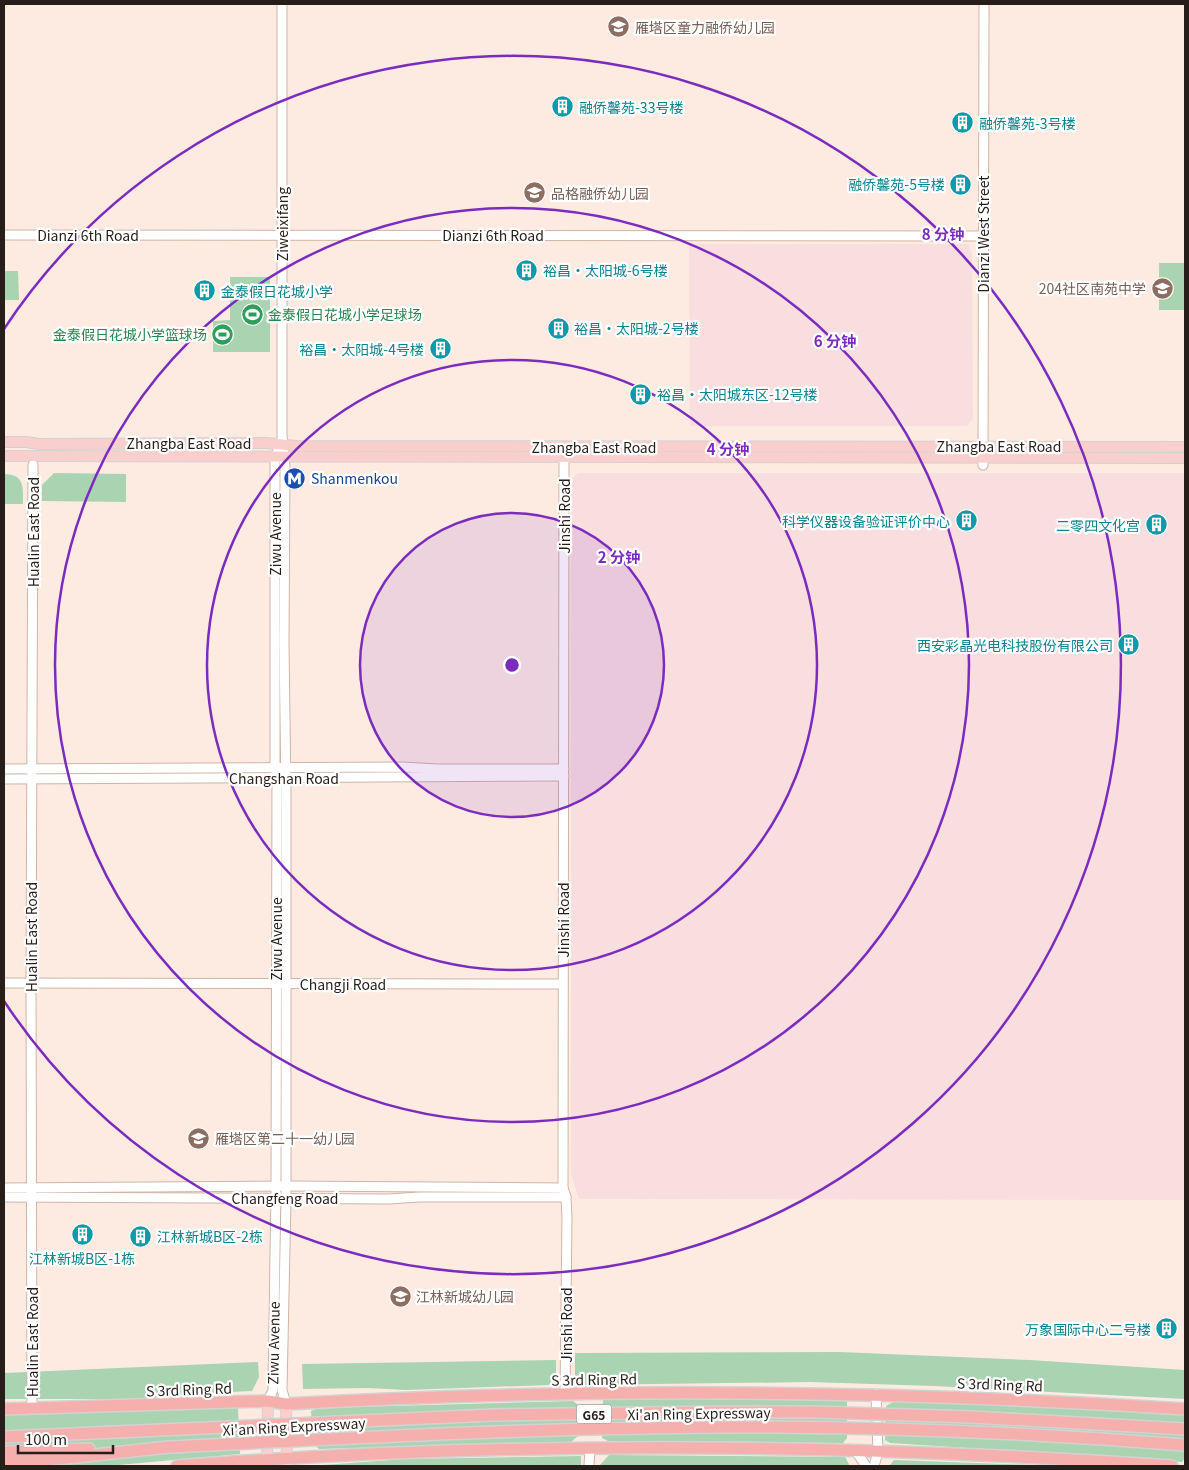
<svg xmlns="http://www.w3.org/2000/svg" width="1189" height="1470" font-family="Georgia,'Noto Sans SC',serif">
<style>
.industrial{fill:#f9dee0}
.green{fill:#aad3b2}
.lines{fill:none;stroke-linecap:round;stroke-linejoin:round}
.secondary-casing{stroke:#d0b4a6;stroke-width:11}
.primary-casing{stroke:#d4d2d1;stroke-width:12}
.highway-casing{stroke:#d4d2d1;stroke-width:14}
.secondary{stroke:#fff;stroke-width:9}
.primary{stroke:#f9cfce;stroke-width:10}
.highway{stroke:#f5afad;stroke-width:11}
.highway-bridge-casing{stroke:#d4d2d1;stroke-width:14;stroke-linecap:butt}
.highway-bridge{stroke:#f5afad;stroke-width:11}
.ring{fill:none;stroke:#7b2cbf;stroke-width:2.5}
.labels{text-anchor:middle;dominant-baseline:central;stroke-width:4.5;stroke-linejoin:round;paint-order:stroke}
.shield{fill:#fff;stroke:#68625e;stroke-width:1}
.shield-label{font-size:12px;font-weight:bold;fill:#281e19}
.education-label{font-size:14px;fill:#785e54;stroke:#fff;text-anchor:start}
.culture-label{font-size:14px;fill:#0d838f;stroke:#fff;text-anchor:start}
.street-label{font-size:14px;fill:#281e19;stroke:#fff}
.leisure-label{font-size:14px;fill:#27864d;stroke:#fff;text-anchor:start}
.transit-label{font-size:14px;fill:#164399;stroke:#fff;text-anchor:start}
.centre{fill:#7b2cbf;stroke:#fff;stroke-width:2.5}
.ring-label{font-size:15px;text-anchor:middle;font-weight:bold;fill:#7b2cbf;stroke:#fff;stroke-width:4.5;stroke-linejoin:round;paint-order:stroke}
</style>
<rect width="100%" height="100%" fill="#fdebe2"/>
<g class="industrial">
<polygon points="689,244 968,244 972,253 973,419 967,426 690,426"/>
<polygon points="578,473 1185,473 1185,1200 579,1199 571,1174 571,479"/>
</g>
<g class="green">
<rect x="1159" y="263" width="26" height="47"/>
<polygon points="4,271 18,271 19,300 4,300"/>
<polygon points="230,277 270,277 270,352 213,352 213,321 230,320"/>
<polygon points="54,473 126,474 126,502 42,501 42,485"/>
<path d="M4,474c21,0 19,14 19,30h-19z"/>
<polygon points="840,1352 1029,1360 1185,1370 1185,1399 934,1386 810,1382 583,1385 575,1375 575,1353"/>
<polygon points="556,1360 556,1376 549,1385 406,1390 368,1388 303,1389 302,1364"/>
<polygon points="258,1362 259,1377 252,1391 186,1394 145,1399 4,1399 4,1373"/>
<polygon points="603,1399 847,1399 847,1438 843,1443 608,1441 602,1438"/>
<polygon points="897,1400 1054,1407 1185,1414 1185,1458 1182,1462 890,1443 885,1440 886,1406"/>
<polygon points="573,1401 580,1406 580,1434 571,1442 319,1449 312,1443 311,1411 317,1408"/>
<polygon points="238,1407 240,1454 107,1466 4,1466 4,1413"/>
<polygon points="609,1455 845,1457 850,1466 599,1466"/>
<polygon points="581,1456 581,1466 309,1466 405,1459"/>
<polygon points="894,1460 1063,1466 889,1466"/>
</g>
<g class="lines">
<defs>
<g id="secondary">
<polyline points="282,4 282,436 285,467 284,644 286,791 286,1199 282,1390 286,1404"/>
<polyline points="4,235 983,236"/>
<polyline points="564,450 563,1188 566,1197 567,1218 565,1394"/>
<polyline points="983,465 984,4"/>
<polyline points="4,769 403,767 437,769 564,769"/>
<polyline points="4,779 564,776"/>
<polyline points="4,983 563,984"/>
<polyline points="4,1188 286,1186 563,1188"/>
<polyline points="4,1197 389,1199 419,1197 566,1197"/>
<polyline points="268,1401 273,1390 276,1187 277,778 275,768 275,457 278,451"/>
<polyline points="32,1409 31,983 33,465"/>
<polyline points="855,1450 866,1466"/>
<polyline points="589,1466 590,1448"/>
<polyline points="874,1466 878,1452 876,1394"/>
</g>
<g id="primary">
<polyline points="4,442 26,442 39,444 266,443 297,446 1185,447"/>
<polyline points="4,456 1185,458"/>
<polyline points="286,1404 287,1466"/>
<polyline points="267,1466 268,1401"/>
</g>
<g id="highway">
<path d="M4,1409l264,-8 18,3c299,-17 600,-14 899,5"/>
<polyline points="4,1452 89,1449"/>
<polyline points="4,1463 67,1458 169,1447"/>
<path d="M177,1466c331,-26 664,-23 995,0"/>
</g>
</defs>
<use href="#secondary" class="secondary-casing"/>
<use href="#primary" class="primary-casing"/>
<use href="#highway" class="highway-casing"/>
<use href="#secondary" class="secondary"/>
<use href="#primary" class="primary"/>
<use href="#highway" class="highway"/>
<defs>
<g id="highway-bridge">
<polyline points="4,1437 493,1415 717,1412 813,1412 971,1417 1185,1429"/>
<path d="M169,1447c201,-10 402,-21 603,-20 137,1 276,7 413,18"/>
</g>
</defs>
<use href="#highway-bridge" class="highway-bridge-casing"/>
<use href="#highway-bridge" class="highway-bridge"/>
</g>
<circle cx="512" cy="665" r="152" fill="#7b2cbf" fill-opacity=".12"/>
<g class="ring">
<circle cx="512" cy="665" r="152"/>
<circle cx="512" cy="665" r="305"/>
<circle cx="512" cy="665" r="457"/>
<path d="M4 329A609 609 0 1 1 4 1001"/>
</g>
<defs>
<symbol id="school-disc" viewBox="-11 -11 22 22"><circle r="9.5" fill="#8d6e63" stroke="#fff"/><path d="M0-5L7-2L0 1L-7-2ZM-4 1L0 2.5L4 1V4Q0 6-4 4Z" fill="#fff"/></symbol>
<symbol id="building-disc" viewBox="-11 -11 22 22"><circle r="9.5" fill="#0f9aa8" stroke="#fff"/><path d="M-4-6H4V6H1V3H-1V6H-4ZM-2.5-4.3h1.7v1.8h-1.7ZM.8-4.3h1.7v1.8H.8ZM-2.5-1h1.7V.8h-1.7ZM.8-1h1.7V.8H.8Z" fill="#fff"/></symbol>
<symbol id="stadium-disc" viewBox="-11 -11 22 22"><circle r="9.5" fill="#2e9e5b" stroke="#fff"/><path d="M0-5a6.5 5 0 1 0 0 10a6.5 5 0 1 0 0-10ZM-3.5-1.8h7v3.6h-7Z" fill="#fff"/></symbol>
<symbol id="metro-disc" viewBox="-11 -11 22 22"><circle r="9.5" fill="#1a4fb4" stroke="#fff"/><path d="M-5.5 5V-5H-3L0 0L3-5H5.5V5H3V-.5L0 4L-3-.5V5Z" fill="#fff"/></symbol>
</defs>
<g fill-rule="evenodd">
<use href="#school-disc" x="606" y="14" width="25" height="25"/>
<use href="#building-disc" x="550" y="94" width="25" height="25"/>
<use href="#building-disc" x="950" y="110" width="25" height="25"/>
<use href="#building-disc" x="948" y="172" width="25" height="25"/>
<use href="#school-disc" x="522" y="180" width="25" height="25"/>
<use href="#building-disc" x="514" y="258" width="25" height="25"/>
<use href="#school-disc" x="1150" y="276" width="25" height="25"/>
<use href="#building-disc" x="192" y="278" width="25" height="25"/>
<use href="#stadium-disc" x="240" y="302" width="25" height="25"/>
<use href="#building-disc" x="546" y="316" width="25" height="25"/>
<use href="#stadium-disc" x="210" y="322" width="25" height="25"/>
<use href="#building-disc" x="428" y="336" width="25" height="25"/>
<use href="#building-disc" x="628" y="382" width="25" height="25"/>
<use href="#metro-disc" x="282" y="466" width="25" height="25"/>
<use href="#building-disc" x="954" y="508" width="25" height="25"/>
<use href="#building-disc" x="1144" y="512" width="25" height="25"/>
<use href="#building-disc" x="1116" y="632" width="25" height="25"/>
<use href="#school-disc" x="186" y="1126" width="25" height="25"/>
<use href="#building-disc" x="70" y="1222" width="25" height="25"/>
<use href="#building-disc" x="128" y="1224" width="25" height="25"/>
<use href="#school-disc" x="388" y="1284" width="25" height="25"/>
<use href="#building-disc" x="1154" y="1316" width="25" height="25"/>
</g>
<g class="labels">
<rect class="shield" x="576.5" y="1404.5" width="35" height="19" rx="4"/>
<g class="shield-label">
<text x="594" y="1414">G65</text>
</g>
<g class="education-label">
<text x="635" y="27">雁塔区童力融侨幼儿园</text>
<text x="551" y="193">品格融侨幼儿园</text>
<text x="1146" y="288" text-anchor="end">204社区南苑中学</text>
<text x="215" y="1138">雁塔区第二十一幼儿园</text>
<text x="416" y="1296">江林新城幼儿园</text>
</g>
<g class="culture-label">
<text x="579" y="107">融侨馨苑-33号楼</text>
<text x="979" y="123">融侨馨苑-3号楼</text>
<text x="945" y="184" text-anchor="end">融侨馨苑-5号楼</text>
<text x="543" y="270">裕昌·太阳城-6号楼</text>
<text x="221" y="291">金泰假日花城小学</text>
<text x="574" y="328">裕昌·太阳城-2号楼</text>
<text x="424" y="349" text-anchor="end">裕昌·太阳城-4号楼</text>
<text x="657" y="394">裕昌·太阳城东区-12号楼</text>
<text x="950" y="521" text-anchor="end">科学仪器设备验证评价中心</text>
<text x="1140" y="525" text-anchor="end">二零四文化宫</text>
<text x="1113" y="645" text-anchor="end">西安彩晶光电科技股份有限公司</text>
<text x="157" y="1236">江林新城B区-2栋</text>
<text x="82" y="1258" text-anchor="middle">江林新城B区-1栋</text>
<text x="1151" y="1329" text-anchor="end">万象国际中心二号楼</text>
</g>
<g class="street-label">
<text transform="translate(282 224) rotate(-90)">Ziweixifang</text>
<text transform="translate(983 234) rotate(-90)">Dianzi West Street</text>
<text x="88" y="235">Dianzi 6th Road</text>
<text x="493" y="235">Dianzi 6th Road</text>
<text x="189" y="443">Zhangba East Road</text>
<text x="999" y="446">Zhangba East Road</text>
<text x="594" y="447">Zhangba East Road</text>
<text transform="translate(564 516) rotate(-90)">Jinshi Road</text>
<text transform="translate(33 532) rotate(-90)">Hualin East Road</text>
<text transform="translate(275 534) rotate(-90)">Ziwu Avenue</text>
<text x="284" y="778">Changshan Road</text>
<text transform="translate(563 920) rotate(-90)">Jinshi Road</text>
<text transform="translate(31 937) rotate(-90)">Hualin East Road</text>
<text transform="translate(276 939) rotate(-90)">Ziwu Avenue</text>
<text x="343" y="984">Changji Road</text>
<text x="285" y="1198">Changfeng Road</text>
<text transform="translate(566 1325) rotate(-90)">Jinshi Road</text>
<text transform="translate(32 1342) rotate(-90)">Hualin East Road</text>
<text transform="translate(273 1343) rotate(-89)">Ziwu Avenue</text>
<text transform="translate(594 1379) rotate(-1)">S 3rd Ring Rd</text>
<text transform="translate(1000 1384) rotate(2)">S 3rd Ring Rd</text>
<text transform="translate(189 1389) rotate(-2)">S 3rd Ring Rd</text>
<text transform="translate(699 1413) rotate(-1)">Xi'an Ring Expressway</text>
<text transform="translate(294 1426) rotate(-3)">Xi'an Ring Expressway</text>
</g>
<g class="leisure-label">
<text x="268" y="314">金泰假日花城小学足球场</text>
<text x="207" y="334" text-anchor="end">金泰假日花城小学篮球场</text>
</g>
<g class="transit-label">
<text x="311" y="478">Shanmenkou</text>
</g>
</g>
<circle cx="512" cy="665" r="8" class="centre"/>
<g class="ring-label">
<text x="943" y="240">8 分钟</text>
<text x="835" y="347">6 分钟</text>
<text x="728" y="455">4 分钟</text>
<text x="619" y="563">2 分钟</text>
</g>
<rect width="1189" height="1470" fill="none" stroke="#281e19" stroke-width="10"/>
<path d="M18 1445v8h95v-8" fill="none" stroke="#281e19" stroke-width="2.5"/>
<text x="25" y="1445" font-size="15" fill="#281e19" stroke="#ffffff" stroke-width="4" paint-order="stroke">100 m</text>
</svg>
